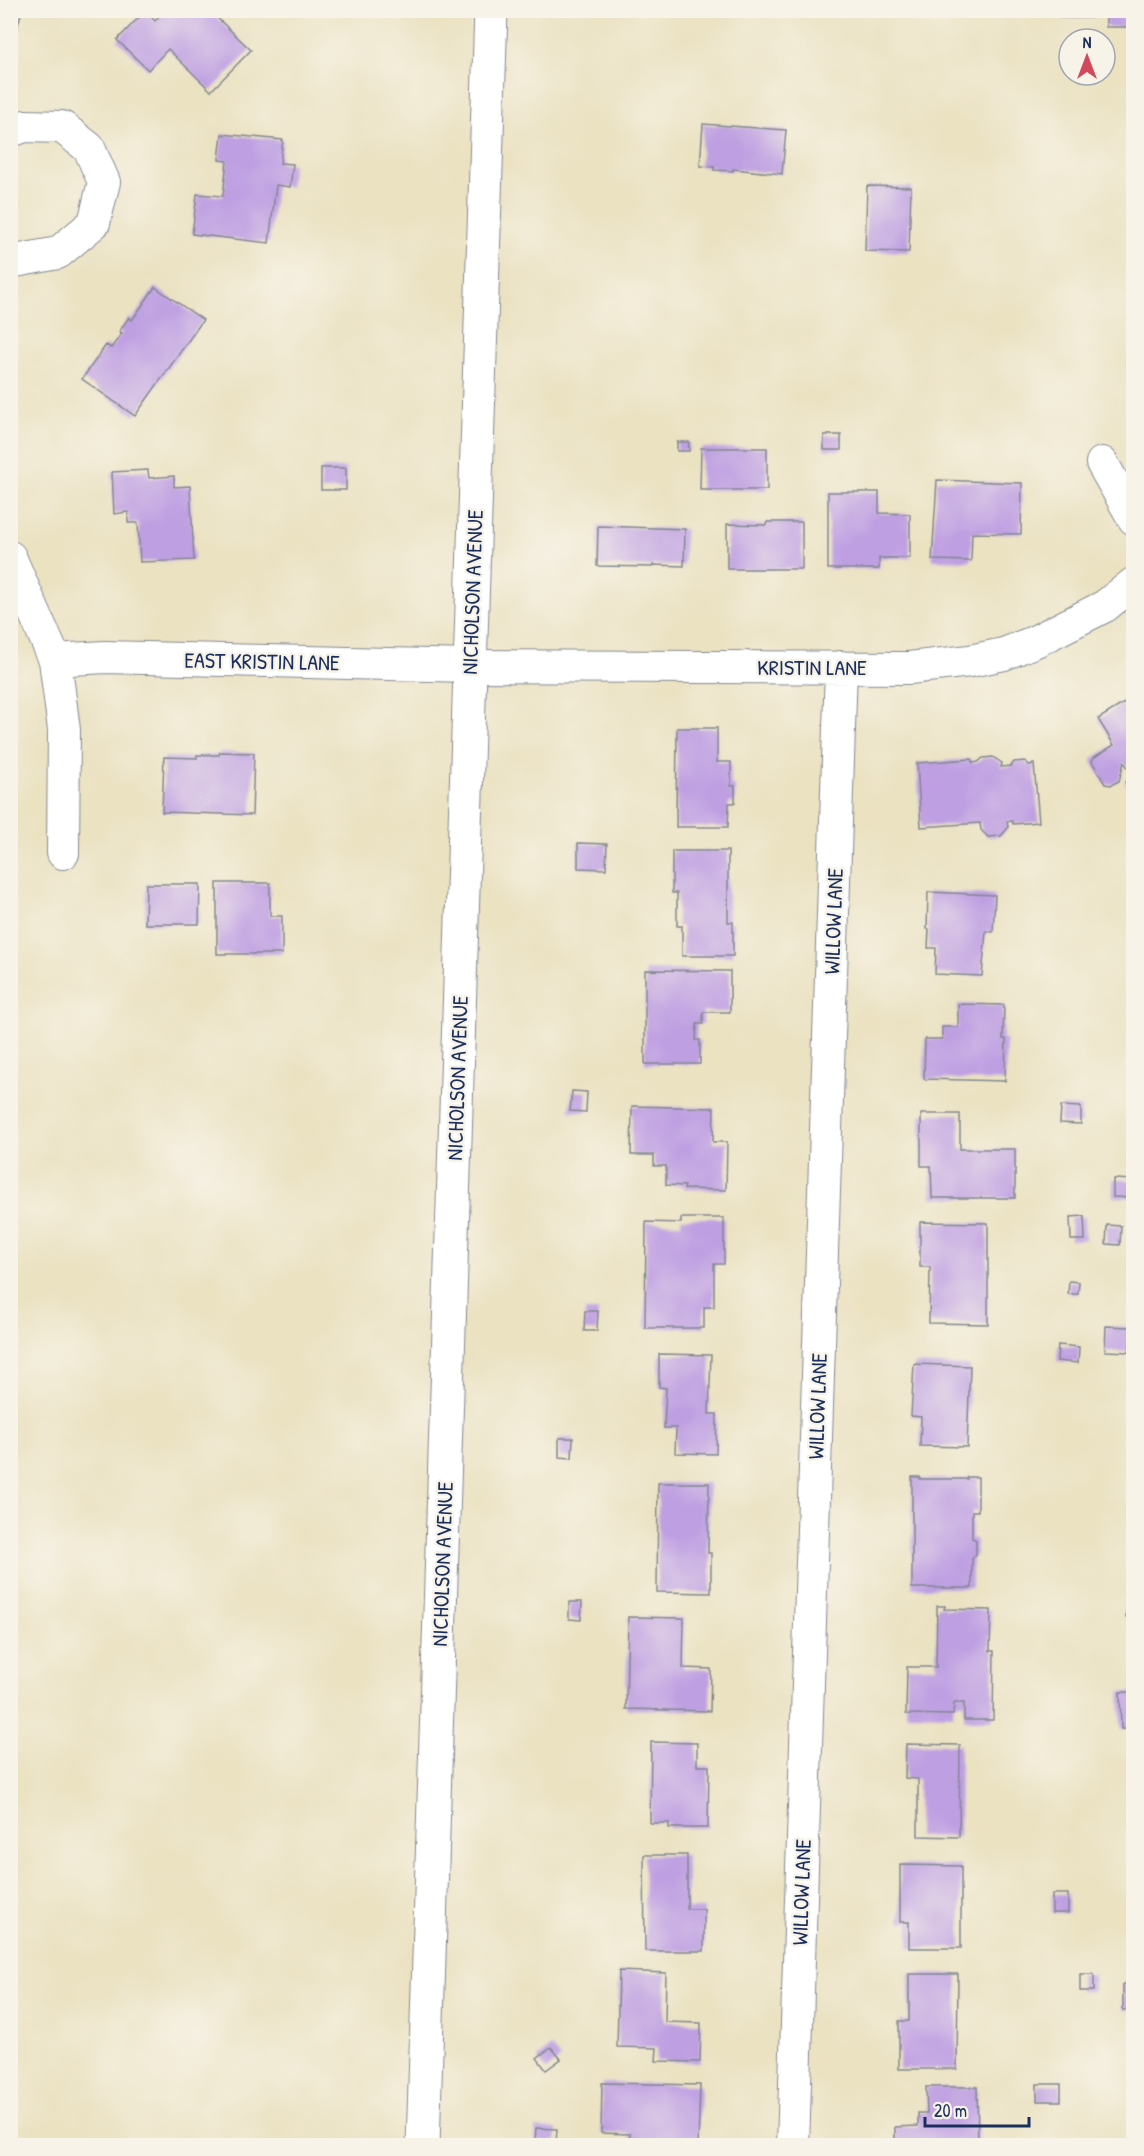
<svg xmlns="http://www.w3.org/2000/svg" width="1144" height="2156" font-family="'Patrick Hand',sans-serif">
<rect width="100%" height="100%" fill="#f7f3e8"/>
<filter id="ink" filterUnits="userSpaceOnUse"><feTurbulence type="fractalNoise" baseFrequency=".0167" numOctaves="2"/><feDisplacementMap in="SourceGraphic" scale="12" xChannelSelector="R" yChannelSelector="G"/><feConvolveMatrix kernelMatrix="1 2 1 2 8 2 1 2 1" color-interpolation-filters="sRGB"/></filter>
<filter id="wash" filterUnits="userSpaceOnUse"><feTurbulence type="fractalNoise" baseFrequency=".008" numOctaves="4" result="noise"/><feDisplacementMap in="SourceGraphic" scale="24" xChannelSelector="R" yChannelSelector="G"/><feGaussianBlur stdDeviation="1.35" result="paint"/><feColorMatrix in="noise" values="0 0 0 0 0 0 0 0 0 0 0 0 0 0 0 0 0 1.4 0 .05"/><feComposite in="paint" operator="in"/></filter>
<g filter="url(#wash)">
<rect width="100%" height="100%" fill="#ebe2c2"/>
<g id="blocks">
<path fill="#be9fe2" d="M10 10H22L17 29 10 27Z
M164 10H209L251 50 211 91 168 49 148 70 117 40 145 11 155 21Z
M1060 10H1092V18H1060Z
M1106 10H1134V27H1106Z
M703 124 786 130 782 174 733 169V171L714 170V167L700 166Z
M222 134 283 140 280 163 293 164 290 187 276 185 269 243 192 234 197 194 223 196 227 161 219 160Z
M867 186 911 187 909 252 865 251Z
M155 287 203 320 135 416 82 379 106 345 111 348 122 333 119 332 129 317 132 320Z
M824 435H841V450H824Z
M677 442H689V451H677Z
M701 448H767V490H700Z
M321 468H346V490H321Z
M148 470 149 478 174 476V487L190 486 194 560 140 562 138 523H128V512L114 514 112 472Z
M937 480 1022 483 1021 534 972 533 971 561 932 560Z
M828 492H879V513L910 514V558H879V569H828Z
M767 522H802V569H727V524L766 525Z
M598 526 685 529 684 566 653 565V567L597 566Z
M1134 697V777L1124 762 1119 781 1111 785 1105 784 1092 762 1093 758 1114 745 1098 719Z
M677 728H717V762H731V786H735V803H729L728 827H676Z
M220 752 254 753 252 815 162 812 164 757 197 758V755H219Z
M993 757 1002 763 1001 767 1011 766 1014 762 1025 761 1029 765 1034 764 1039 822 1013 824 1012 821H1007L1008 828 1001 836 988 837 981 830 980 823 921 827 917 763 971 759 973 763 978 762 983 758Z
M1134 777V796L1125 782Z
M578 843 607 844 606 869 578 868Z
M672 851H728V922H733V956H682V926H677V893H672Z
M217 883H270V916H282V954H217Z
M146 884H200L199 924H145Z
M928 892 995 895 993 932 986 931 982 976 935 974 936 948H928L929 929H927Z
M645 970 730 971V1012H703V1024H697L696 1040H700V1064H645Z
M958 1004 1004 1005 1003 1039H1006L1005 1081 924 1079 925 1039H942V1027H958Z
M572 1091 587 1092 586 1112 570 1111Z
M632 1106 714 1108 713 1142H727L726 1190 684 1189 685 1186 666 1185V1166H654V1155H631Z
M1061 1106 1081 1107V1124L1060 1123Z
M921 1114H960V1149H1015V1198H932L931 1166H921Z
M1113 1179 1134 1180V1198L1113 1197Z
M1084 1216 1085 1240H1071L1070 1217Z
M681 1218H724V1264H714V1307H704V1328H645L646 1222 681 1223Z
M920 1222 988 1223V1324L929 1323 930 1267H920Z
M1107 1225 1121 1226 1120 1245 1106 1244Z
M1069 1281 1079 1282 1078 1294H1068Z
M585 1311H598L597 1331H584Z
M1106 1326 1131 1327 1130 1352 1105 1351Z
M1058 1345 1079 1347 1078 1363 1057 1361Z
M659 1354 711 1355 709 1414H717L716 1454 675 1453 676 1428H664L666 1388 659 1387Z
M914 1364 970 1366 967 1447 920 1446 921 1417 911 1416Z
M559 1438H573L572 1458 559 1457Z
M912 1477H920V1479H967V1477H978V1511H972V1538L976 1540V1554L972 1559V1588H912Z
M658 1483H709L708 1553H711V1593L657 1592Z
M1127 1597 1134 1598V1617H1126Z
M569 1602H582L581 1620 569 1619Z
M937 1606H945L944 1609 991 1610 990 1651H994L993 1720H964V1703H954L953 1715 906 1714 907 1667H936Z
M628 1617 684 1618 683 1668 711 1669 710 1711 626 1709Z
M1120 1692H1134V1729H1121Z
M651 1742 697 1743V1766H709L708 1828H669V1823H650Z
M906 1744 960 1745 959 1837 918 1836V1779L905 1778Z
M644 1855H687V1909H704V1951H645Z
M900 1865 961 1866V1948H909V1922H900Z
M1052 1894H1068V1913H1052Z
M619 1971 666 1973 665 2022 701 2023 700 2062 656 2061 657 2048 617 2047Z
M909 1974H958L957 2069H899V2021H909Z
M1080 1974H1094V1991H1080Z
M1123 1984H1134V2010H1123Z
M551 2047 561 2059 546 2070 537 2058Z
M602 2083 700 2085 698 2146H642L629 2143 630 2134 601 2133Z
M1037 2084H1061V2101H1037Z
M926 2087H977L978 2146H895V2127L918 2126V2113H927Z
M536 2128 557 2129 556 2142 535 2141Z"/>
</g>
</g>
<g filter="url(#ink)">
<use href="#blocks" fill-opacity="0" stroke="#838890" stroke-width="1.5"/>
<g fill="none" stroke-linecap="round" stroke-linejoin="round">
<g stroke="#838890" stroke-width="34">
<path id="minor" d="M10 131 25 126 62 127 89 148 104 182 94 223 58 253 10 262
M1102 463 1134 519
M10 557 55 660 64 730 63 853
M55 660 105 657 470 666 909 668 970 661 1004 654 1036 641 1105 606 1134 583
M793 2146 841 667"/>
</g>
<g stroke="#838890" stroke-width="35">
<path id="tertiary" d="M423 2146 491 10"/>
</g>
<use href="#minor" stroke="#fff" stroke-width="32"/>
<use href="#tertiary" stroke="#fff" stroke-width="33"/>
</g>
</g>
<g text-anchor="middle" dominant-baseline="central" stroke-width="5" stroke-linejoin="round" paint-order="stroke">
<g font-size="22" fill="#1b2f5e" stroke="#f7f3e8">
<text transform="translate(472 592) rotate(-88)">NICHOLSON AVENUE</text>
<text transform="translate(262 661) rotate(1)">EAST KRISTIN LANE</text>
<text x="812" y="667">KRISTIN LANE</text>
<text transform="translate(833 921) rotate(-88)">WILLOW LANE</text>
<text transform="translate(457 1078) rotate(-88)">NICHOLSON AVENUE</text>
<text transform="translate(817 1406) rotate(-88)">WILLOW LANE</text>
<text transform="translate(442 1564) rotate(-88)">NICHOLSON AVENUE</text>
<text transform="translate(801 1892) rotate(-88)">WILLOW LANE</text>
</g>
</g>
<rect width="1144" height="2156" fill="none" stroke="#f7f3e8" stroke-width="36"/>
<g transform="translate(1087 57)"><circle r="28" fill="#f7f3e8" stroke="#9fa5b1" stroke-width="1.5"/>
<path d="M0-4.5L10 22L0 15L-10 22Z" fill="#d1495b"/>
<text y="-9" font-size="16" font-weight="bold" text-anchor="middle" fill="#1b2f5e">N</text>
</g>
<path d="M925 2117v9h104v-9" fill="none" stroke="#1b2f5e" stroke-width="3"/>
<text x="934" y="2117" font-size="18" fill="#1b2f5e" stroke="#f7f3e8" stroke-width="4.5" paint-order="stroke">20 m</text>
</svg>
